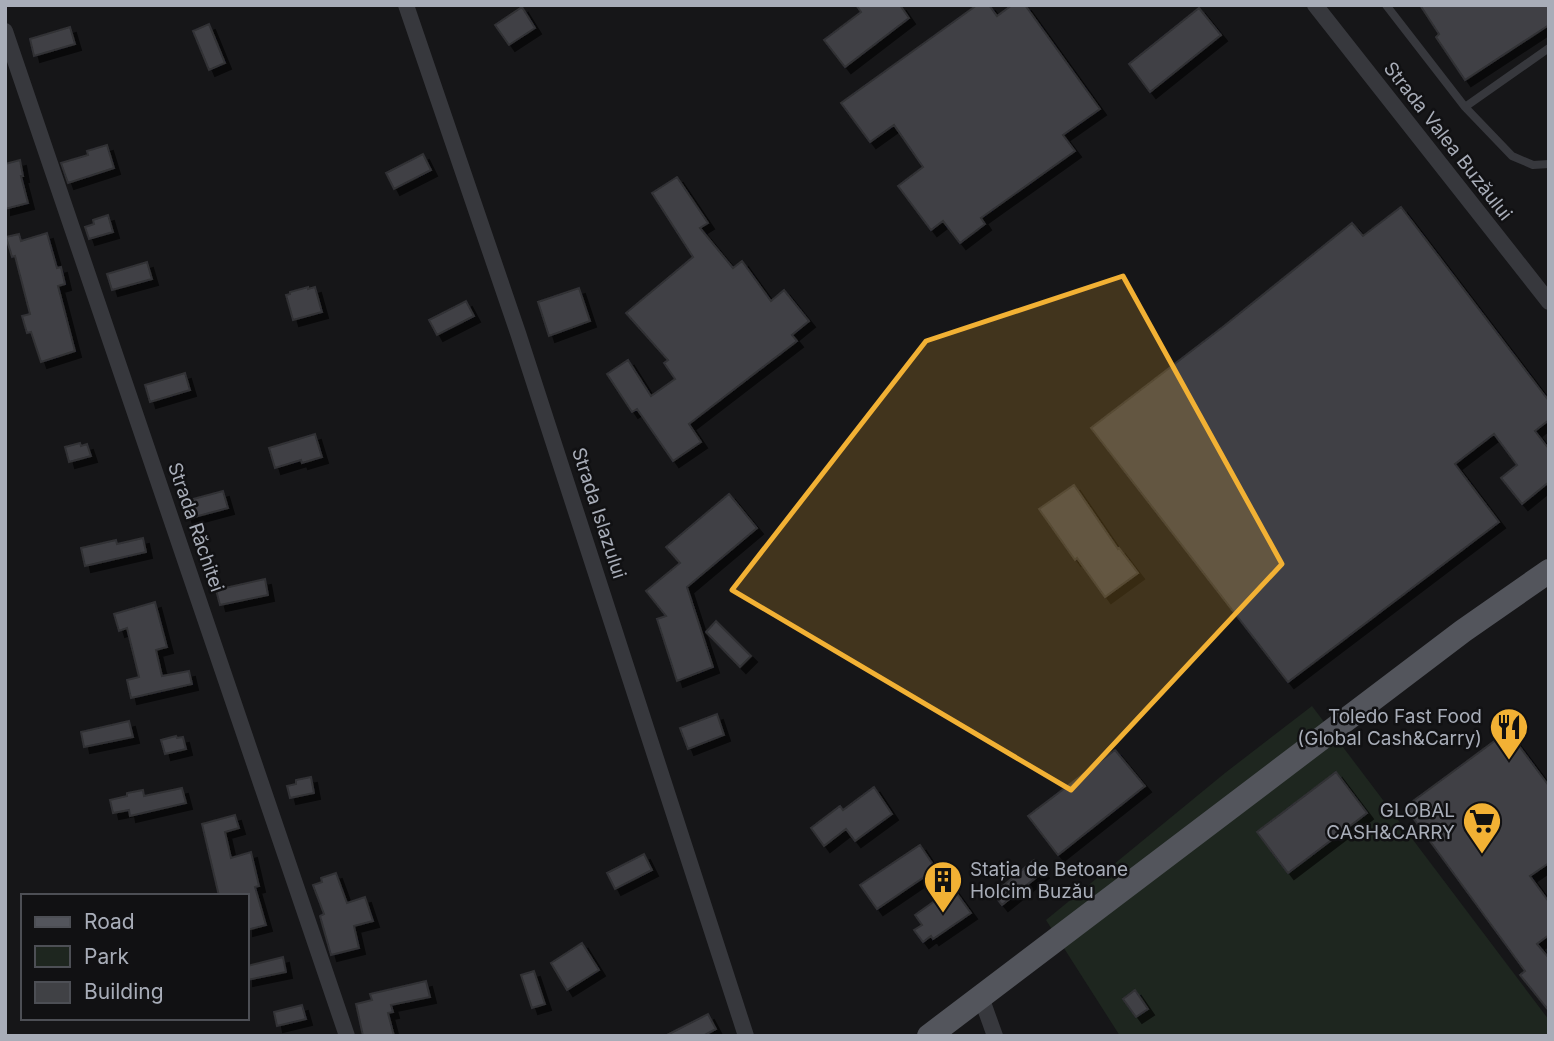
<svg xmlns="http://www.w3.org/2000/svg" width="1554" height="1041" font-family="Inter,sans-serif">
<defs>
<filter id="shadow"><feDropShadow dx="6" dy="6" stdDeviation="0" flood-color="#0009"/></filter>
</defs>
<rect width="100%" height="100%" fill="#161618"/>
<path fill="#1e261f" d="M1312 706 1549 1020V1036H1120L1046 920 1225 773Z"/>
<path fill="#404145" stroke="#303034" stroke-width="2" filter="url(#shadow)" d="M856 5H900L909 18 845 67 824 40 861 12Z
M977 5H989L997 16 1012 5H1025L1100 109 1063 135 1075 151 981 218 985 224 960 243 943 221 931 230 898 186 923 167 894 125 870 142 841 103Z
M1420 5H1549V25L1465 80 1436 37 1439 34Z
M522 7 535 28 509 45 495 25Z
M1199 8 1221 35 1150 92 1129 64Z
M209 24 225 63 209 70 193 31Z
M70 27 75 44 34 56 30 39Z
M107 145 114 168 68 183 61 163 88 155 87 151Z
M423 154 431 170 394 189 386 173Z
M20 160 23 176H21L28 203 5 209V164Z
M677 177 708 223 700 228 733 268 742 261 771 301 784 290 809 321 792 335 797 341 689 424 701 442 673 461 637 409 632 412 607 374 628 360 651 396 675 379 664 363 668 360 626 313 693 257 652 193Z
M1401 207 1549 401V420L1535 431 1549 449V482L1522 504 1501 478 1517 465 1494 434 1455 464 1499 522 1288 682 1091 428 1224 326 1352 223 1363 236Z
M108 215 113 232 89 239 85 227 94 224 93 220Z
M47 233 57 268 61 267 65 284 58 286 75 351 41 362 31 332 27 333 22 316 30 314 15 256 12 257 6 237 19 234 21 241Z
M147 262 152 279 112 290 107 274Z
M308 287V289L315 287 322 312 293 320 286 295 290 294V292Z
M579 288 590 321 549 336 538 302Z
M466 301 474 316 437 335 429 320Z
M185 373 190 390 150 402 145 385Z
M315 434 322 457 302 463 301 460 275 468 269 448Z
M80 443 81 446 87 444 91 456 69 462 65 447Z
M1074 485 1118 549 1119 548 1138 573 1105 597 1077 558 1075 560 1039 509Z
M223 491 228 508 187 519 182 502Z
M729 494 757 528 687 587 713 667 677 681 657 619 666 616 646 591 680 563 666 547Z
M143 538 146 552 85 566 81 548 116 540 117 544Z
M265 579 268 595 220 605 216 590Z
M155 602 167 647 156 650 162 676 189 671 192 684 131 698 127 680 139 677 127 628 119 631 114 614Z
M716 621 751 656 740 667 706 632Z
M717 714 724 735 688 749 680 728Z
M129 721 133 737 84 747 81 732Z
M1508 731 1549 786V863L1530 876 1549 902V935L1537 944 1549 958V1011L1520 975 1525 971 1405 807Z
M176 736 177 738 183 737 186 749 165 754 161 740Z
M1115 750 1145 786 1058 855 1028 816Z
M1336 772 1367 813 1288 873 1257 832Z
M311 777 314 793 290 798 287 786 296 784V780Z
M874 787 892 814 855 841 846 829 824 846 811 828 840 806 843 810Z
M182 788 186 803 130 816 129 810 113 813 110 800 127 796V793L143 790 144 796Z
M235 815 239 828 225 832 231 858 251 852 259 886 255 887 266 925 247 930V896H219L202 824Z
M920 845 936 869 877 909 860 885Z
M644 854 652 870 615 889 607 873Z
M1034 860 1043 872 1002 905 993 894Z
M336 873 347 903 365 897 373 921 354 926 359 948 331 955 320 916 324 914 313 885 322 882 321 878Z
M953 888 971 913 933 939 931 936 923 942 914 930 922 925 915 915Z
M582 943 599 970 567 990 551 963Z
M283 957 286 972 247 980V966Z
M534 971 545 1004 532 1008 521 975Z
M426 981 430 997 391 1005 393 1012 388 1013 394 1036H363L356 1004 372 1000 370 994Z
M1135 990 1148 1009 1136 1017 1123 999Z
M302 1005 306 1019 277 1026 274 1012Z
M708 1014 716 1029 703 1036H665Z"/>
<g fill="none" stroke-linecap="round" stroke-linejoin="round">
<path stroke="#37383d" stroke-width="8" d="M1386 5 1465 107 1512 156 1533 165 1549 164
M1465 107 1549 48"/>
<path stroke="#37383d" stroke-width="16" d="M406 5 518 333 746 1036
M1315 5 1549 302
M5 31 347 1036
M981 997 995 1036"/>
<path stroke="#53555c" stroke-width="24" d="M929 1036 1463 631 1549 571"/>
</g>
<path fill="#f2b134" fill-opacity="0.2" stroke="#f2b134" stroke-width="5" stroke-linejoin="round" d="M1123 276 1282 564 1071 790 732 590 926 341Z"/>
<defs>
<g id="restaurant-pin" transform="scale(2.0125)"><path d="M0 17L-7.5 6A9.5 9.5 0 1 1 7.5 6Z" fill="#f2b134" stroke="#111113"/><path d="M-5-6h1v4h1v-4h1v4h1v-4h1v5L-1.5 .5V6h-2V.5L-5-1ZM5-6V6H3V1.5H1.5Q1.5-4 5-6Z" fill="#111"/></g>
<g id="supermarket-pin" transform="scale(2.0125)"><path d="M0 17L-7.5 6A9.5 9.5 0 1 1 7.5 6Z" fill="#f2b134" stroke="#111113"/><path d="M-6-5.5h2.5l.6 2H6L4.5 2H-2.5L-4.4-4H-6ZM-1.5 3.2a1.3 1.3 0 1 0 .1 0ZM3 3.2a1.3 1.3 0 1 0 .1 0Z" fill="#111"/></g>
<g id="building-pin" transform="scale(2.0125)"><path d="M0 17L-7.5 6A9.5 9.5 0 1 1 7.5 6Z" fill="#f2b134" stroke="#111113"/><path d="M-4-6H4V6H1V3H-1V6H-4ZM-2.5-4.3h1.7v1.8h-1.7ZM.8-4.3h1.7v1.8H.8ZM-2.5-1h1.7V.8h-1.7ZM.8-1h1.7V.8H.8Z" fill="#111"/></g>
</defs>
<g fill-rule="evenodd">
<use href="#restaurant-pin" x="1509" y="727"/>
<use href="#supermarket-pin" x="1482" y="821"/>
<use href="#building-pin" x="943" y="880"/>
</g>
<g text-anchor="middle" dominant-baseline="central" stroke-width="5" stroke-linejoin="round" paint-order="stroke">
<g font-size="19" fill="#a8adb8" stroke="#111113">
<text transform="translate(1448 141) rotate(52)">Strada Valea Buzăului</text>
<text transform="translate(599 513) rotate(72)">Strada Islazului</text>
<text transform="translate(196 527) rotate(71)">Strada Răchitei</text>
</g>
<g font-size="19" fill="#a8adb8" stroke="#111113" text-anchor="end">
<text x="1482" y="716">Toledo Fast Food<tspan x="1482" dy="22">(Global Cash&amp;Carry)</tspan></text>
<text x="1455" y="810">GLOBAL<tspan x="1455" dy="22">CASH&amp;CARRY</tspan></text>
<text x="970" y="869" text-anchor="start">Stația de Betoane<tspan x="970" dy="22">Holcim Buzău</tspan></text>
</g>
</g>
<rect width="1554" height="1041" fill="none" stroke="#a8adb8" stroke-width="14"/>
<rect x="21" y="894" width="228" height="126" fill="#111113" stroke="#4d4f55" stroke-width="2"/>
<rect x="35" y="917" width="35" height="10" fill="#53555c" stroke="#4d4f55" stroke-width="2"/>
<text x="84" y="929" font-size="21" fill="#a8adb8">Road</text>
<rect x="35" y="946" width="35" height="21" fill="#1e261f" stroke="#4d4f55" stroke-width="2"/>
<text x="84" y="964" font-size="21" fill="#a8adb8">Park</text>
<rect x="35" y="982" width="35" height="21" fill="#404145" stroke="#4d4f55" stroke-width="2"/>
<text x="84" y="999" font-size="21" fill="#a8adb8">Building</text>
</svg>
